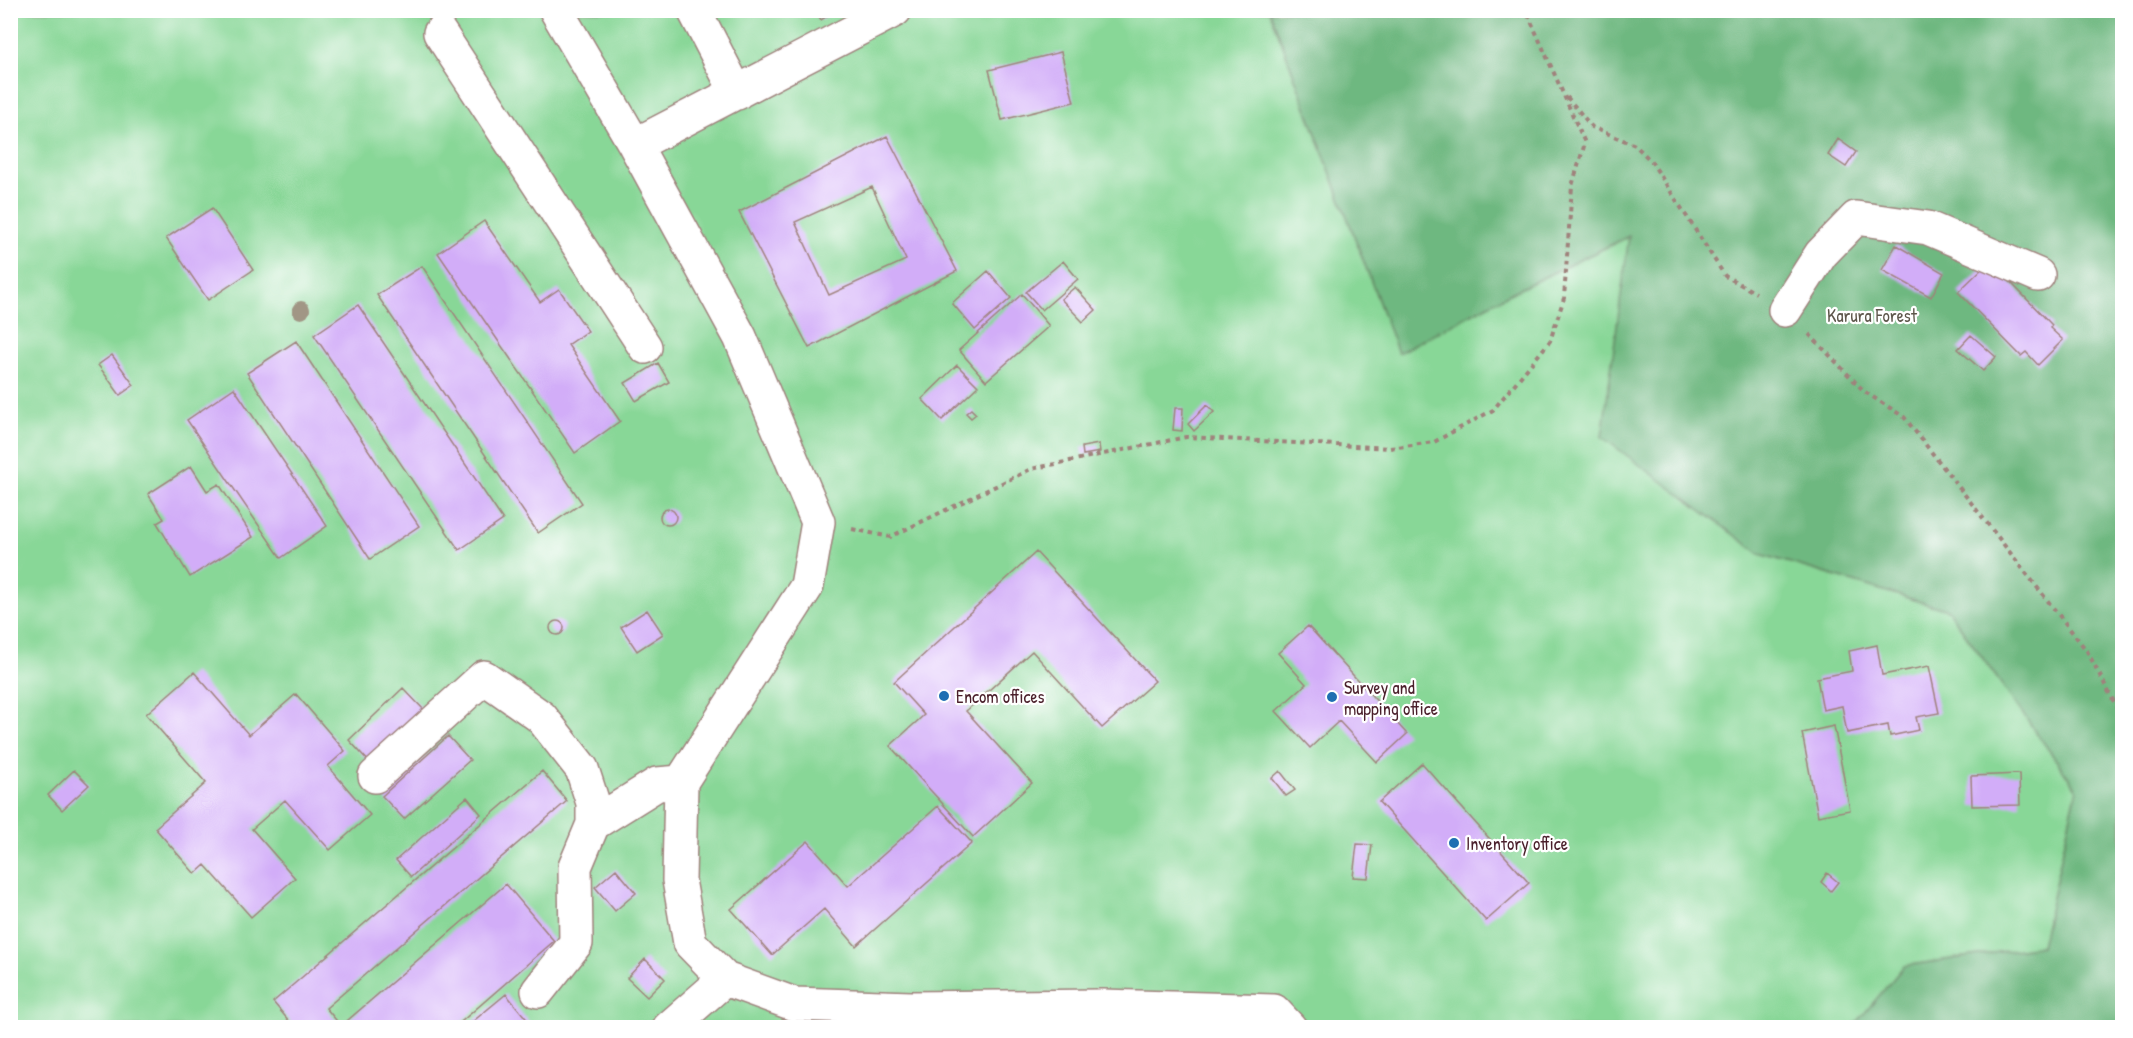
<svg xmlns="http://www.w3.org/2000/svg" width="2133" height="1038" font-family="'Patrick Hand',sans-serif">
<rect width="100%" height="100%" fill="#fff"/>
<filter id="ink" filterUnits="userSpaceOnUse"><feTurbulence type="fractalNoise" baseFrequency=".0167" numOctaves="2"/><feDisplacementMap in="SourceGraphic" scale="12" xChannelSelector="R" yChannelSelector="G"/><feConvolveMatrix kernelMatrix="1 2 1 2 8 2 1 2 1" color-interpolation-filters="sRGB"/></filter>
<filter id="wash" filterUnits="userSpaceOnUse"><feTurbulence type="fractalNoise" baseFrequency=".008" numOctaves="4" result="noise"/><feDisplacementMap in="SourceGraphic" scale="24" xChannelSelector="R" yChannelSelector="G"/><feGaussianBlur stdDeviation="1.35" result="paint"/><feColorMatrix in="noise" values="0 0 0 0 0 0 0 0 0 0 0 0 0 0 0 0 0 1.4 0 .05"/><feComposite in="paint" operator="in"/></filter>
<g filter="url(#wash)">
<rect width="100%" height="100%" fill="#f4e5cc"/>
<path fill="#88d797" stroke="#697b61" stroke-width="1.5" d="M10 11H1270L1398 353 1511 293 1630 236 1760 554 1948 610 2077 789 2041 946 1904 966 1853 1028 11 1027Z"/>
<path fill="#6eb880" stroke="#5c6c56" stroke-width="1.5" d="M1270 11H2122V1027H1853L1904 966 2041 946 2077 789 1948 610 1760 554 1602 437 1629 236 1511 293 1398 353Z"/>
<g id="blocks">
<path fill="#d2adf8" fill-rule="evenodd" d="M815 10H837L821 20Z
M1061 52 1074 102 1002 120 989 70Z
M887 136 957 271 809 348 739 212ZM872 187 906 260 829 295 795 222Z
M1838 139 1856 152 1846 167 1828 155Z
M212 208 253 270 208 300 166 238Z
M484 221 540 302 559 289 588 331 568 345 620 421 575 453 438 253Z
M1896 245 1944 273 1931 297 1882 270Z
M1063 261 1078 279 1042 310 1026 292Z
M1990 261 2052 325 2050 328 2063 340 2038 365 2026 352 2021 356 1958 292Z
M422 266 582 503 538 533 377 295Z
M988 271 1011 298 975 330 952 303Z
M1075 287 1096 310 1083 322 1061 299Z
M1022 294 1049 326 986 381 959 350Z
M358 305 503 520 459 550 314 335Z
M1971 335 1996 357 1983 371 1958 349Z
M296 341 419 526 370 559 247 373Z
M112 355 134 385 120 395 98 365Z
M658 363 669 382 636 401 625 383Z
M957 365 978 386 942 420 922 399Z
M234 388 327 526 281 558 187 420Z
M1207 405 1214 412 1194 431 1188 424Z
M1175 408H1183L1182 431 1173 430Z
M971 409 976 414 971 418 966 413Z
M1099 444 1100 452 1083 455 1082 447Z
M191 466 207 491 219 484 253 537 190 577 157 523 164 519 148 494Z
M660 517a8 8 0 1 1 16 0a8 8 0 1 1-16 0Z
M1036 552 1155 681 1102 728 1032 651 966 711 1032 783 973 837 890 746 924 715 894 682Z
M647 610 663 634 637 651 621 627Z
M550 628a7 7 0 1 1 14 0a7 7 0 1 1-14 0Z
M1308 626 1407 734 1377 762 1339 721 1310 748 1276 711 1306 684 1278 653Z
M1877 645 1882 675 1929 666 1939 713 1916 717 1919 730 1890 736 1888 725 1847 733 1842 706 1823 710 1817 678 1852 671 1849 651Z
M194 672 249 735 296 694 345 751 328 766 370 815 330 850 285 800 252 829 295 878 251 917 205 865 195 874 155 828 206 783 146 714Z
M403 688 426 712 371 764 349 740Z
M1834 726 1850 810 1818 816 1802 733Z
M448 736 470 760 404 819 382 796Z
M1422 763 1529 883 1486 921 1379 802Z
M74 770 89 785 62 810 48 795Z
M542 771 567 801 326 1008 341 1026 506 884 554 941 454 1028H295L273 1002Z
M1280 771 1295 790 1286 796 1272 778Z
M2019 774 2020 805 1972 806 1971 776Z
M467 797 481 814 411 877 396 860Z
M938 806 972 843 856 946 824 909 772 955 731 909 808 841 848 886Z
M1357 844 1372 845 1368 878 1353 877Z
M616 869 636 893 615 911 595 887Z
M1827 873 1838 882 1831 891 1821 882Z
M645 959 665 979 647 997 627 978Z
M506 994 534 1028H465Z"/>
</g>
</g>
<g filter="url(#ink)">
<use href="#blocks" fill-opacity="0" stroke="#9f827c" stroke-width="1.5"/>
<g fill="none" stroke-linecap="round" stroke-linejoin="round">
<g stroke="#9f827c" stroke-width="36">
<path id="minor" d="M556 10 635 145 740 337 818 522 807 586 681 782 679 880 690 943 725 979 794 1004 911 1008 1102 1006 1274 1011 1290 1028
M694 10 737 93
M440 33 645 347
M635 145 895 10
M1785 310 1821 254 1856 218 1928 228 2038 275
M375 776 484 677 541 717 582 769 593 803V824L657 784 681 782
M538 991 576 943 575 867 593 824
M669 1028 725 979"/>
</g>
<path stroke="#9f827c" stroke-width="4" stroke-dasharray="4.5 4.5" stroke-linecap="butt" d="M1567 97 1592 127 1635 145 1651 161 1725 276 1756 293
M1809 334 1865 392 1904 417 2087 651 2122 717
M852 529 890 537 1031 469 1186 437 1390 448 1434 442 1493 410 1550 341 1564 298 1572 186 1585 143 1526 10"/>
<use href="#minor" stroke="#fff" stroke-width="33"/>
</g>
<circle fill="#a19685" cx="301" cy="310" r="9"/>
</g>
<g fill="#1f6fb2" stroke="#fff" stroke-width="2">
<circle cx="944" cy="696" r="6"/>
<circle cx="1332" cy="697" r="6"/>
<circle cx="1454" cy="843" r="6"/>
</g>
<g text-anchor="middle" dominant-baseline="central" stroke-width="4.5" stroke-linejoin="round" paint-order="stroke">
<g font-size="18" fill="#5d564b" stroke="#fff">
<text x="1872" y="315">Karura Forest</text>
</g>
<g font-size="18" fill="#4a1f2b" stroke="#fff" text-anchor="start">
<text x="1344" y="687">Survey and<tspan x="1344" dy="21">mapping office</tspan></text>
<text x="956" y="696">Encom offices</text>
<text x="1466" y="843">Inventory office</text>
</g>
</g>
<rect width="2133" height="1038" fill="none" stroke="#fff" stroke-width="36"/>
</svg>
